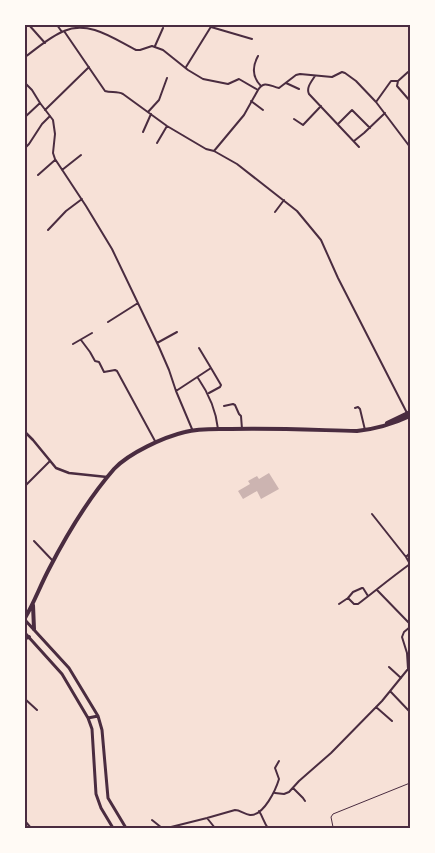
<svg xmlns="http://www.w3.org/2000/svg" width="435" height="853" font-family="'Crimson Pro',serif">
<rect width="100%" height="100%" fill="#f7e1d7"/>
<path fill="#ccb4b1" d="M269 473 279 489 261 499 257 491 243 499 238 491 250 484 248 481 257 476 259 479Z"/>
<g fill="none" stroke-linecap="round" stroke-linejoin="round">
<path stroke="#4a2c40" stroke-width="1" d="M333 827 331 817 333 814 410 783"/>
<path stroke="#4a2c40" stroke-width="2" d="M29 25 45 43
M57 25 62 32
M211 27 252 39
M64 31 105 91C111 93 117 91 123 94L167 126 189 139 206 149 214 151 237 164 297 211 321 240 338 278 407 413
M155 46 163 28
M258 56C252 67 252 77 261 86
M25 57C36 49 51 36 64 31 89 20 114 39 136 50H140L152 46 163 50 188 70 203 79 228 84 239 79 258 90 244 115 214 151
M186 67 212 25
M315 76C311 82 306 88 309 94L359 147
M398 81 397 86 410 101
M25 83 32 90 40 103 53 120 55 134 53 153 55 159 86 206 112 249 159 347 169 370 176 391 192 429
M286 83 299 89
M258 90C264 80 270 86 279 88L296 75 300 74 332 77 342 72 345 73 356 81 376 102 410 147
M251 101 263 110
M376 102 391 81H398L408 72H410
M45 110 89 67
M148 112 159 100 167 78
M25 117 40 103
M294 119 303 125 321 106
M338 124 352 110 370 128
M143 132 151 114
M354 141 364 133 385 113
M157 143 167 126
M25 148 29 144 42 124 50 116
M62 170 81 155
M38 175 55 160
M275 212 284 200
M48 230 66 211 82 199
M108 322 138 303
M81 340 90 352 95 361 99 362 104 372 115 370 117 371 155 441
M157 343 177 332
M73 344 92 333
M198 378C209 394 216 410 218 429
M176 391 211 368 199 348
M209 393 220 387 221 385 211 368
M224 406 233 404 235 405 239 414 241 416 242 429
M355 408 358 407 360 409 365 430
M25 486 50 461
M372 514 406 557 410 564
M34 541 53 561
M406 557 410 553
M377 590 410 624
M368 596 363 588H362L353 592 348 598 354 604H358C375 591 392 577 410 564
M339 604 348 598
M389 667 401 678
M390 691 410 712
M25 699 37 710
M376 707 392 721
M293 788 303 798 305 801
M275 793 284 794 289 792 299 781 331 753 382 701 408 669 407 653 402 637 404 632 410 627
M259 811C263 817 264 823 268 828
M207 818 215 828
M152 820 162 828
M25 821 31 828
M167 828 207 818 235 810C240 810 244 814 250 815 264 816 276 789 279 779L275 768 279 761"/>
<path stroke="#4a2c40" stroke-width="2.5" d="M25 432 33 440 56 468 69 473 107 477"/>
<path stroke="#4a2c40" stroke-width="3" d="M25 620 69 668 98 716 102 730 108 798 126 828
M25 633 62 674 88 718 92 729 96 794 101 808 113 828
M88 718 98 716"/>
<path stroke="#4a2c40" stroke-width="4" d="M387 423 410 412
M33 605 34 629
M25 618C34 603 40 586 49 569 67 534 88 499 114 469 129 453 164 437 185 432 199 428 216 429 231 429 273 428 315 430 357 431 376 429 393 424 410 416
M25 638 29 637"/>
</g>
<rect width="435" height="853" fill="none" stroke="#fffaf5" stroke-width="52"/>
<rect x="26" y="26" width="383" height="801" fill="none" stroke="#4a2c40" stroke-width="2"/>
</svg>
